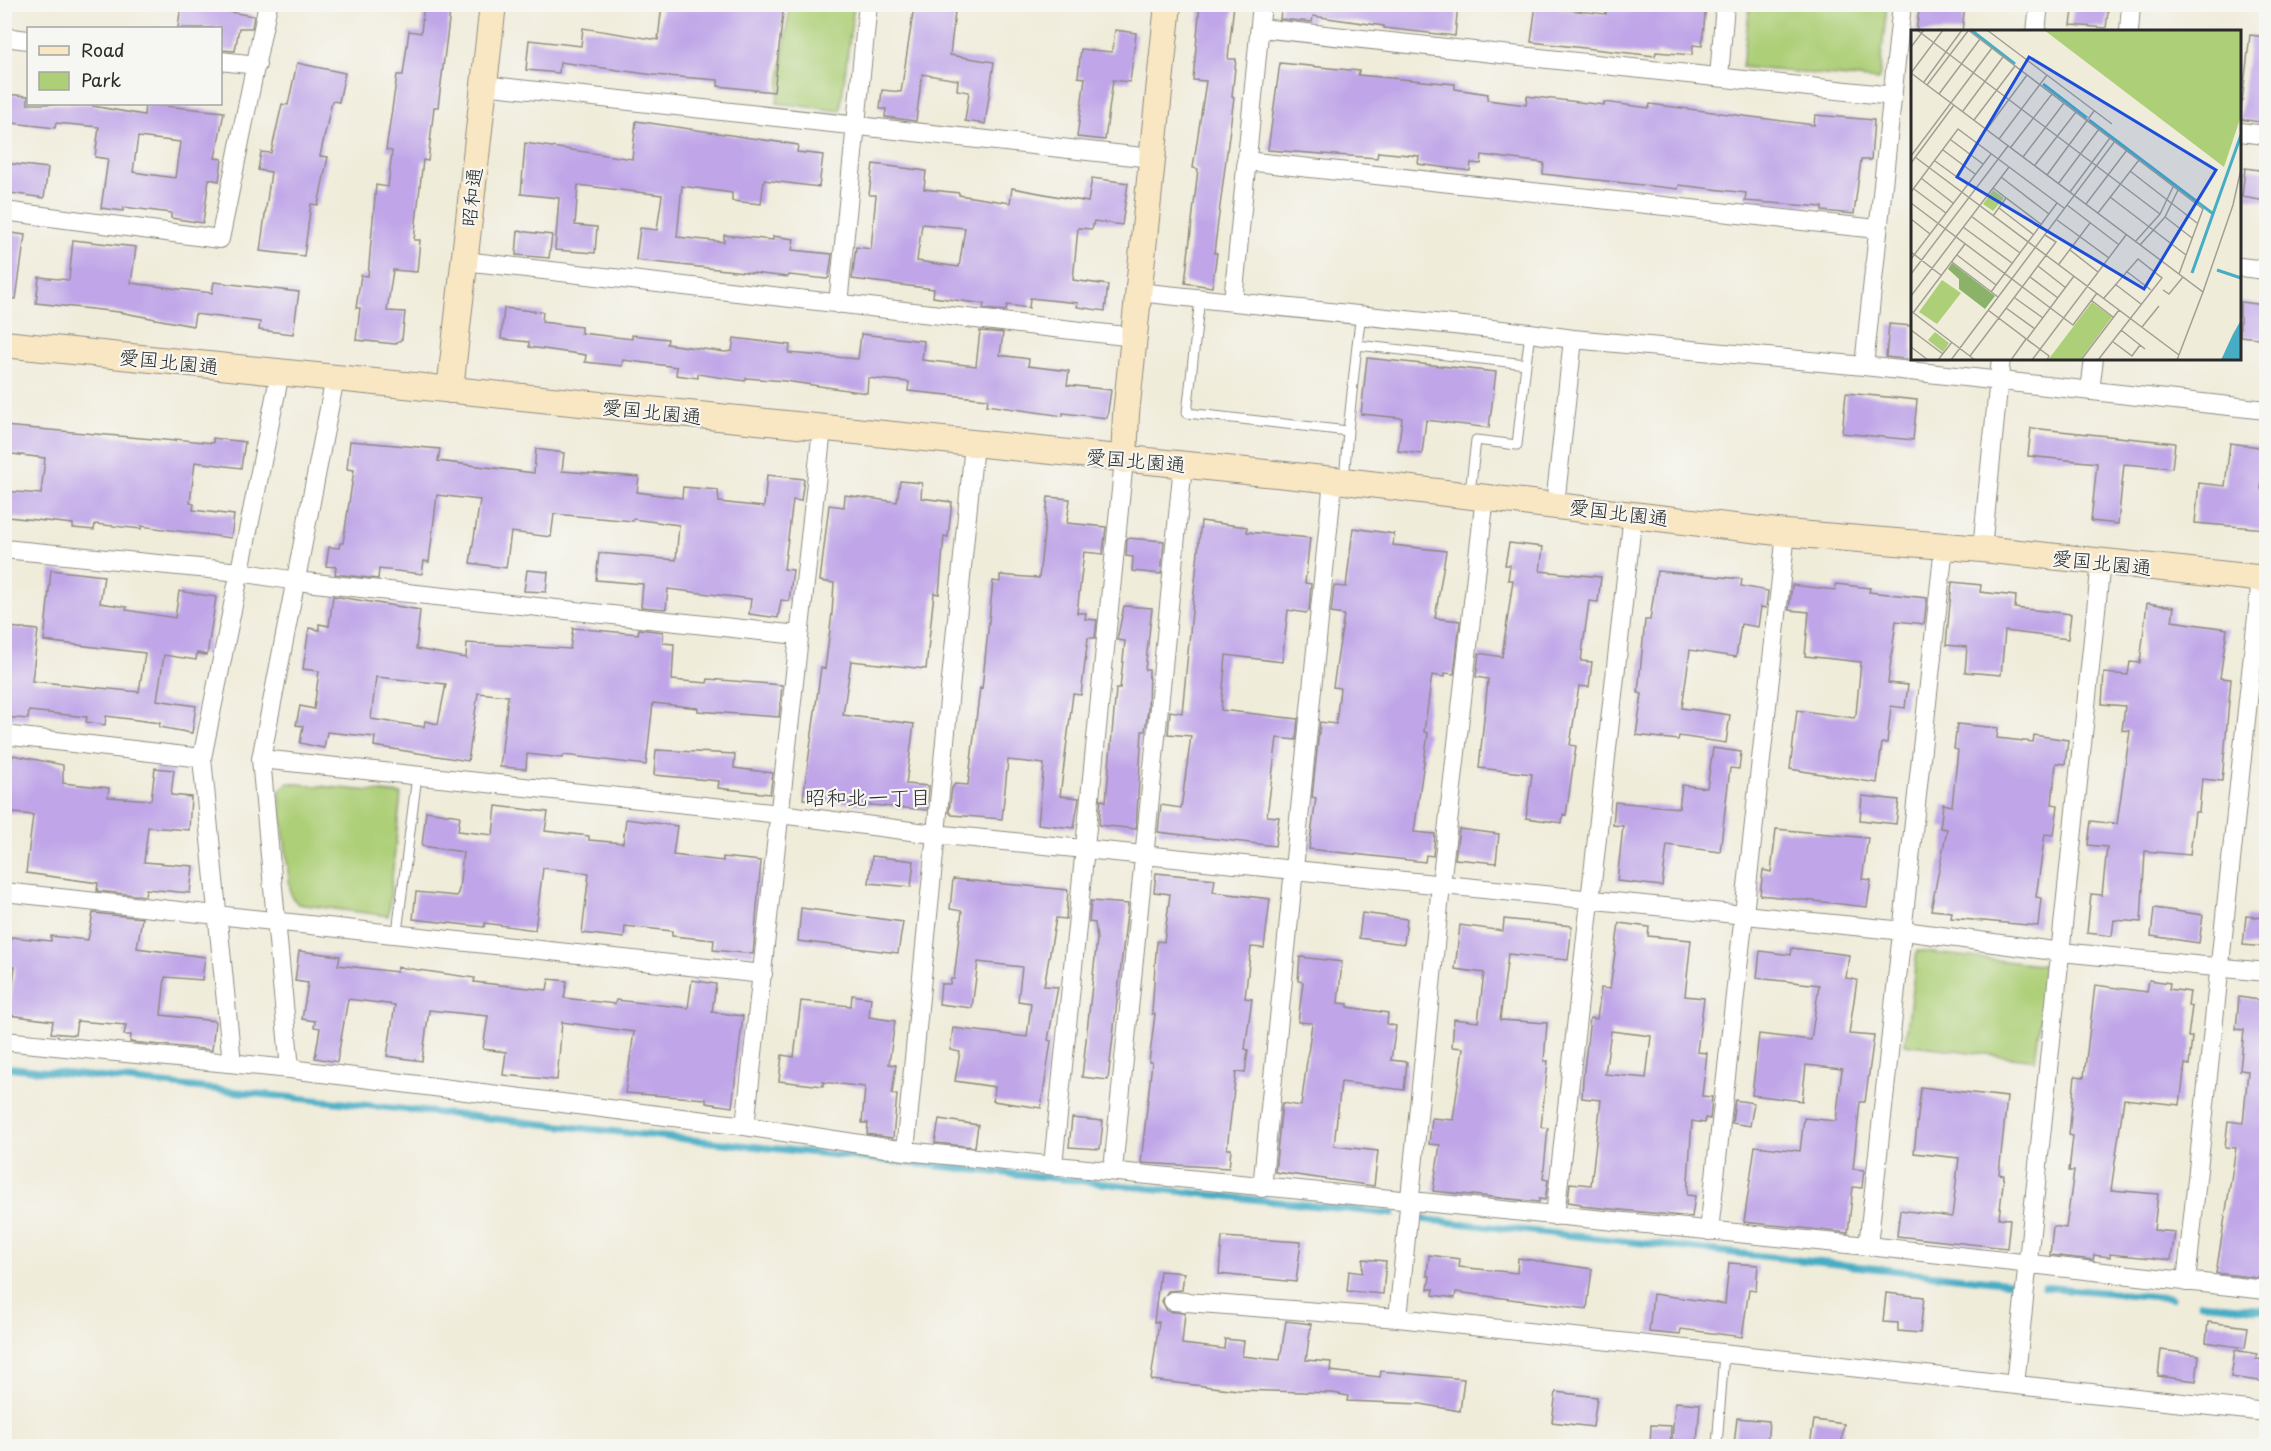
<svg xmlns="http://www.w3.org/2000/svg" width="2271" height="1451" font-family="'Playpen Sans','Klee One',sans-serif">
<rect width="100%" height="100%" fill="#f6f6f2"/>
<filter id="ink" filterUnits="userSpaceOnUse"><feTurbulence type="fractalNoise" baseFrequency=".0167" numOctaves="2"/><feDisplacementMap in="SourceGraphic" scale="12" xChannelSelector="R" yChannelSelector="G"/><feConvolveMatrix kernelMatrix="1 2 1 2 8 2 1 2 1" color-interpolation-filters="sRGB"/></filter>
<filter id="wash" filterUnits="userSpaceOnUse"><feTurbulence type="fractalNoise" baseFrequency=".008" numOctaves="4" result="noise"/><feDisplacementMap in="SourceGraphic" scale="24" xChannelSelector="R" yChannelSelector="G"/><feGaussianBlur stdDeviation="1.35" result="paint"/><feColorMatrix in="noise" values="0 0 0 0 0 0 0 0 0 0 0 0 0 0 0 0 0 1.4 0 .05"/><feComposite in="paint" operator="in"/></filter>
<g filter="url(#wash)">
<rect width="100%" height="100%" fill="#f0ecda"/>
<path fill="#adcf77" stroke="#6c7d51" stroke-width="1.5" d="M790 5H854L840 111 777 103Z
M1750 5H1887L1879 80 1742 67Z
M288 783 401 794 388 916 298 904 291 896 279 790Z
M1917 951 2047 966 2035 1060 1905 1044Z"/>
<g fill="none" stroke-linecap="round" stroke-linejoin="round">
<path stroke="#46adc5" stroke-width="7" d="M4 1067 1393 1214
M1419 1219 2011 1283
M2044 1287 2171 1298
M2201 1303 2266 1310"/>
</g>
<g id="blocks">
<path fill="#c0a6e8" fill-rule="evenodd" d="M181 4 254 16 252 28H239L235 51 220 50V28H178Z
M424 4H451L438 107H434L428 161 423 160 414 240H420L417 272 393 270 387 311 405 312 402 339 395 344 356 340 360 308H356L361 275 368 276 376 185 388 187 392 151 386 150 397 75H403L409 31 421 33Z
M662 4H784L774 92 718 86V80L654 75 560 62 559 73 526 70 529 40 581 46 583 28 658 40Z
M1200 4H1234L1228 59H1236L1232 96 1234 97 1214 253H1217L1212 287 1185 283 1198 169 1193 168 1206 81 1193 80Z
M1282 4H1458L1455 36 1384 28V26L1313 16 1312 22 1280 19Z
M1536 4H1560L1559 9 1606 14 1607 4H1706L1702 46 1693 45 1692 55 1656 52 1655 56 1531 42Z
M1920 4H1965L1962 32H1916Z
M2074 4H2109L2106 28 2071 25Z
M914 7 955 12 950 55 994 62 985 124 965 121 969 92 957 90 958 80 922 74 916 121 885 117 886 109H880L882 90 901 92Z
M1115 30 1136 33 1130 82 1113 80 1105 140 1077 137 1085 78 1078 77 1081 49 1112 52Z
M2250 35 2266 37V123L2240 119Z
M297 63 345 73 339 102 332 101 320 156 328 157 318 205 311 204 304 256 260 251 271 172 258 170 261 152 271 153 282 104 288 105Z
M1280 63 1359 71 1358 75 1455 84V89L1488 94 1487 100 1526 105 1527 96 1604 105V102L1649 108 1650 104 1814 125 1815 115 1874 120 1871 160H1861L1854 214 1822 211V207L1745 201 1746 193 1679 185 1678 189 1543 174 1544 163 1482 155 1481 164 1471 163 1470 171 1418 164 1419 156 1378 152 1377 158 1268 150Z
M4 94 28 96V104H93V106L144 115 145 104 224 112 215 158 222 159 219 181 209 179 203 223 171 218V213L124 207 123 211 101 208 108 159 95 157 99 127 56 123 55 128 4 122ZM138 137 180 142 175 178 133 172Z
M636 121 798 145 797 152 823 155 819 187 764 180 761 204 732 201V193L682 186 677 237 724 242V235L773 240V236L794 239 792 250 832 254 829 277 827 279 789 275 788 277 636 260 640 228 657 230 662 195 578 185 575 225 597 227 595 253 555 250 559 198 521 194 525 143 632 159Z
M4 163 48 168 44 198 4 192Z
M873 164 926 171 924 189 959 193V195L1010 203 1012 188 1088 202 1092 178 1128 183 1122 225 1094 221 1092 229 1078 228 1073 280 1108 285 1105 311 1077 307 1078 303 1030 298 1029 308 1007 305 1006 311 983 309 984 304 933 297 934 289 852 279 856 247 871 249 876 195H869ZM922 224 965 228 959 267 917 261Z
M2245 168 2266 171V201L2242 197Z
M518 231 552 235 549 258 516 255Z
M4 232 25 235 16 299 4 298Z
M73 240 136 247 131 283 212 293 214 282 299 292 293 334 259 330 260 322 195 314 193 326 119 312 36 303 39 277 69 280Z
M2240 302 2266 305V339L2240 336Z
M504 308 543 312 542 322 581 327V333L632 339V335L668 339 667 344 725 352 732 351 734 338 790 345 789 353 858 359 861 334 924 341 922 360 976 366 980 331 1003 333 1000 355 1029 359 1028 366 1069 371 1067 385 1111 390 1107 418 1063 413V416L987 405 988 399 908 391 909 382 868 378 867 393 785 381 746 378 745 381 698 374V378L676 375 677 367 623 360 622 366 585 362 586 355 529 347V342L501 339Z
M1889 324 1912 326V360L1886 357Z
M1367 358 1496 372 1489 428 1426 420 1422 454 1398 451 1402 418 1361 414Z
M1846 393 1917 400 1913 440 1842 433Z
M4 426 175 441V439L213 443V438L245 442 241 468 195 462 190 503 194 504 193 510 234 515 231 538 141 526V529L95 524 94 530 73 528V524L8 517V513H4V491L41 494 45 458 4 453Z
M2031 428 2175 443 2172 468 2124 464 2118 524 2091 521 2097 463 2028 456Z
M350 441 440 449 438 461 534 473 536 449 564 453 562 471 639 477 637 492 682 498 683 487 718 490 719 502 764 507 767 475 804 479 801 501 793 500 784 569 793 570 789 601 781 600 778 618 749 614 751 599 668 589 666 609 641 607 643 584 596 580 599 553 676 560 679 525 633 519V521L554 514 551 537 511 532 506 568 470 563 480 500 437 495 429 562 424 561 422 574 379 569 378 579 335 574 336 567 326 566 329 547 339 548 340 543H343L354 470 347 469Z
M2230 443 2266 448 2261 489 2266 490V529L2195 523 2199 483 2225 486Z
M900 481 922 483 921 498 952 502 948 537 944 536 939 594 934 593 926 669 851 661 843 715 914 724 906 784 929 786 927 810 803 799 821 668 825 669 832 613 834 583 820 581 829 505 844 507 845 495 897 502Z
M1048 497 1070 499 1067 523 1106 527 1103 554 1084 552 1077 613H1086L1085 619 1097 620 1095 638H1088L1081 695 1073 694 1060 796 1079 798 1074 828 1038 824 1044 764 1008 760 1002 819 952 815 949 812 952 788 955 784 968 785 980 688 982 689 993 581 1000 582V575L1039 578Z
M1201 521 1247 527V532L1310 538 1305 583 1311 584 1309 611 1306 613 1288 610 1282 662 1226 655 1221 710 1298 719 1296 740 1277 738 1267 816 1279 817 1275 846 1158 832 1161 805 1181 808 1191 736 1168 734 1170 711 1182 713Z
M1353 528 1394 534 1393 545 1446 551 1435 618 1460 621 1454 674 1445 673V677L1432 675 1424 732 1428 733 1414 832 1435 834 1433 856 1426 855 1425 862 1309 849 1316 798 1312 797 1320 722 1336 724 1340 688 1333 687 1344 615 1331 613 1334 586 1346 587Z
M1127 538 1164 541 1161 574 1132 571 1133 557 1126 556Z
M1509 543 1543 547 1540 571 1601 577 1598 602 1589 601 1581 661 1592 662 1589 687 1579 686 1570 745 1576 746 1566 815 1563 814 1562 823 1526 818 1532 774 1479 768 1488 679 1476 677 1479 653 1502 657 1513 580H1508L1510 565H1505Z
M51 570 104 576 100 603 127 607 126 610 175 618 179 591 216 597 207 655 197 653 196 660 164 655 157 700 196 706 192 733 159 727 160 723 106 716 105 725 86 722 87 717 29 711 28 719 4 717V669L9 627 38 630 32 681 139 692 145 653 44 641Z
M527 570 548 572 546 592 524 591Z
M1657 571 1742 579 1741 586 1768 591 1766 608 1761 607 1758 627 1741 624 1736 657 1690 650 1682 708 1730 715 1726 743 1679 736 1678 740 1636 735 1642 694 1638 693 1645 620H1650Z
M1952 582 1981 585 1980 592 2016 596 2015 608 2071 614 2068 639 2005 631 2001 675 1965 672 1967 647 1946 645Z
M1836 584 1870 588 1869 592 1927 598 1924 624 1896 621 1888 683 1908 685 1905 708 1891 706 1887 743H1882L1877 783 1790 769 1797 710 1854 718 1856 714 1861 662 1805 656 1809 612 1789 610 1792 585 1835 590Z
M333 596 420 610 416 649 466 658 467 643 570 649 573 628 638 634 639 629 663 632V643L674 644 672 680 707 683 708 679 782 685 779 717 698 711V708L653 703 646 765 564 755 563 758 527 754 526 769 500 767 508 696 478 693 468 761 374 746 375 737 327 732 324 748 300 743 303 726 296 725 300 706 314 709 319 671 303 669 309 628 319 630V624L329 626ZM376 677 446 684 438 724 425 721 424 727 371 719Z
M2147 603 2174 607 2172 621 2227 629 2220 678 2231 679 2222 781 2202 779 2199 812H2195L2190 855 2145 851 2141 922 2114 920 2112 936 2087 933 2091 894 2102 895 2107 847 2088 845 2091 821 2117 824 2130 731 2122 730 2125 706 2102 704 2104 673 2128 675 2130 662 2140 663Z
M1124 606 1152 608 1145 670H1149L1148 709 1145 731H1142L1136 829 1099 825 1101 800 1106 801 1116 689H1120L1125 641 1117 640Z
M1957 724 1998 728 1997 738 2033 742 2034 735 2068 740 2065 764 2056 763 2052 804 2058 805 2054 835 2045 834 2036 897 2041 898 2038 926 1951 918 1952 912 1931 910 1947 829 1940 828 1943 804 1952 806 1958 750 1954 749Z
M1713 748 1741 752 1739 769 1730 768 1720 852 1667 845 1662 886 1617 881 1623 826 1613 825 1615 802 1679 808 1682 785 1707 788Z
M656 750 735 754 734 768 773 773 770 794 718 788 719 781 654 775Z
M13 755 63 765V783L109 788 108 797 151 800 155 768 174 770 171 795 191 797 189 830 148 827 144 862 193 866 190 893 146 889 145 896 97 891 98 883 26 873 33 815 4 812V781H8Z
M1862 796 1899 800 1896 824 1860 820Z
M496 806 548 812 545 831 589 836V840L623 843 626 819 677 826 673 855 723 861V857L761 861 753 954 713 950 714 940 672 936V931L625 926 624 938 582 933 589 873 543 868 535 930 485 923 484 927 413 919 416 892 457 896 459 889 463 852 422 846 426 811 460 816 458 831 493 835Z
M1459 829 1499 834 1496 863 1455 859Z
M1776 829 1868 838 1862 879 1871 880 1867 907 1760 895 1763 870 1771 872Z
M872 856 914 861 911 887 869 883Z
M1156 873 1215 879 1213 892 1270 899 1264 948 1251 947 1245 998 1252 999 1245 1049 1248 1050 1245 1073 1236 1072 1227 1149H1231L1229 1168 1141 1163 1152 1062H1149L1155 1014H1152L1155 965 1157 941 1164 942 1170 894 1154 892Z
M953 879 1068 890 1066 919 1056 918 1044 986 1058 987 1048 1040 1051 1041 1041 1108 993 1101 995 1087 955 1081 960 1052 950 1050 953 1028 1027 1037 1031 1003 1018 1001 1022 967 978 962 972 1008 939 1004 941 984H950L951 979H954L962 911 950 909Z
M1091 901 1128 904 1108 1080 1082 1077 1097 939 1095 923 1089 922Z
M801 908 903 922 898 953 798 941Z
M2154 908 2203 915 2199 943 2151 936Z
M93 913 142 918 137 948 205 957 202 980 165 977 161 1015 215 1021 212 1050 130 1042 131 1035H124L126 1025 77 1021 75 1035 51 1033 53 1021 9 1015 15 967 8 966 11 937 51 941V936L88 940Z
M1362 913 1407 919 1404 944 1359 938Z
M2246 916 2266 918V947L2243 945Z
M1504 919 1572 926 1568 960 1508 954 1500 1020 1547 1023 1544 1061H1548L1541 1127 1548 1128 1543 1179 1548 1180 1545 1200 1539 1199V1202L1433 1191 1440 1145 1429 1144 1432 1118 1453 1120 1463 1048 1452 1047 1454 1019 1478 1022 1484 973 1455 969 1460 925 1503 931Z
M1619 923 1649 927 1648 936 1691 940 1685 996 1704 998 1697 1052 1707 1053 1702 1096 1712 1097 1710 1119 1705 1118V1123L1692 1121 1687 1195 1695 1196 1692 1217 1581 1206V1204L1568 1202 1570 1183 1591 1185 1601 1100 1582 1098 1583 1078 1590 1018 1597 1019 1601 988 1610 989ZM1611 1031 1651 1036 1646 1078 1605 1074Z
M1792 948 1849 955 1846 978 1857 980 1849 1034 1874 1036 1865 1102H1860L1853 1169 1864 1170 1862 1188 1853 1187 1848 1233 1744 1222 1755 1146 1800 1151 1804 1118 1836 1121 1842 1069 1806 1065 1802 1101 1752 1095 1759 1034 1811 1040 1819 985 1757 978 1760 951 1791 955Z
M299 951 340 956 338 965 397 972 398 967 475 978 474 982 547 990 549 979 567 981 564 998 615 1004 616 1000 688 1008 692 980 716 984 712 1012 743 1016 732 1107 706 1103V1099L625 1093 634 1032 562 1022 557 1080 503 1075 506 1052 483 1049 488 1016 429 1010 422 1061 387 1056 395 1005 348 999 337 1062 315 1058 320 1028 314 1027 315 1021 302 1019 308 983 295 981Z
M1300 957 1342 962 1338 1003 1348 1004V1007L1388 1013 1387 1024 1396 1026 1391 1060 1407 1062 1404 1090 1341 1082 1334 1146 1378 1151 1374 1186 1275 1172 1282 1103 1301 1106 1312 1023 1298 1022 1303 982 1298 981Z
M2149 980 2170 983 2169 989 2190 992 2188 1005 2192 1006 2188 1037H2192L2189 1065 2185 1064 2180 1105 2124 1099 2111 1190 2158 1194 2154 1230 2175 1232 2171 1260 2110 1254V1257L2094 1255 2093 1260 2050 1255 2053 1226 2066 1228 2074 1171H2069L2073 1136 2069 1135 2075 1076 2084 1077 2095 985 2147 992Z
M852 995 871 998 869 1017 895 1021 889 1064 896 1065 892 1094 897 1095 893 1138 867 1134 868 1123H862L865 1087 823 1082V1086L779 1081 782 1055 794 1057 801 1001 851 1006Z
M2239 997 2266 1001V1279L2216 1273 2236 1148 2225 1147 2228 1121 2243 1123 2248 1071 2240 1070 2244 1030 2236 1029Z
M1921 1087 2007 1097 1999 1174 2004 1175 1999 1218 2010 1219 2007 1248 1897 1236 1900 1210 1952 1217 1959 1158 1914 1153Z
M1735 1100 1754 1103 1750 1126 1732 1123Z
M1072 1118 1103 1121 1100 1149 1069 1147Z
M939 1119 978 1125 975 1147 935 1143Z
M1222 1237 1301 1242 1296 1282 1219 1274Z
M1429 1255 1460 1259 1459 1267 1517 1273 1518 1258 1592 1269 1587 1309 1456 1292 1455 1298 1433 1295 1434 1289H1428L1430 1276H1427Z
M1363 1259 1386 1261 1383 1294 1347 1291 1349 1271 1362 1273Z
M1729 1263 1758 1265 1756 1290 1749 1289 1742 1337 1681 1329 1680 1335 1649 1332 1653 1294 1725 1304Z
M1160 1271 1184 1273 1182 1290 1168 1291 1162 1301 1167 1311 1185 1313 1182 1344 1224 1349 1225 1339 1244 1341 1242 1356 1280 1360 1286 1321 1311 1324 1306 1360 1331 1362 1330 1371 1380 1377 1381 1371 1464 1379 1460 1411 1421 1404 1347 1401 1348 1396 1333 1393 1238 1390 1151 1380 1159 1322H1154Z
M1886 1293 1924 1297 1920 1333 1898 1331V1323L1883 1322Z
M2208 1322 2248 1327 2245 1348 2206 1342Z
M2161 1350 2199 1355 2196 1381 2158 1376Z
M2235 1350 2257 1354 2256 1359 2266 1360V1382L2231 1377Z
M1556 1392 1597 1397 1593 1427 1552 1422Z
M1675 1402 1700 1404 1697 1442 1672 1440Z
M1737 1418 1769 1421 1767 1446 1734 1445Z
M1814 1420 1844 1424 1841 1446 1810 1445Z
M1651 1425 1671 1426 1670 1446H1650Z"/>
</g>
</g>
<g filter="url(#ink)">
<use href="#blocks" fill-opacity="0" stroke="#8e8c82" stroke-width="1.5"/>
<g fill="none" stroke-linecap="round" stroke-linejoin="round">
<g stroke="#8e8c82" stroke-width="11">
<path id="lane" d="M1200 298 1187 413 1348 431 1357 345 1526 364 1517 445 1476 440 1470 493
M1357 345 1361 314
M1526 364 1530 333
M1344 480 1348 431
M397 932 417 776
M1717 1446 1724 1353"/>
</g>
<g stroke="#8e8c82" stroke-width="20">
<path id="street" d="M1260 28 1893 96
M2036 32 2039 4
M2129 32 2131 4
M4 37 28 40
M220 61 257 65
M1719 77 1725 4
M483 85 1152 158
M2240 132 2266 135
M1246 161 1877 229
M4 211 220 239 268 4
M464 261 1134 337
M2240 267 2266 270
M1138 292 1530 333 1573 339 1864 366 2266 410
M1233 301 1262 4
M838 304 868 4
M1864 366 1902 4
M2090 391 2094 358
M1555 505 1573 339
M4 549 240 572 296 581 798 635
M1982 549 2001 358
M4 735 202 758
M261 759 780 814 934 834 1904 931 2061 952 2266 972
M4 892 763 974
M4 1041 290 1069 745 1126 905 1151 1868 1246 2266 1290
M232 1063 202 758 280 373
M290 1069 261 759 335 378
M745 1126 822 429
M905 1151 974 444
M1053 1165 1124 460
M1113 1170 1183 465
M1262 1188 1333 480
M1555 1216 1633 514
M1709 1231 1786 533
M1868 1246 1944 546
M2186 1282 2261 579
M1173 1301 1398 1318 2266 1412
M1398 1318 1441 885 1485 496
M2015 1385 2101 562"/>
</g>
<g stroke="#8e8c82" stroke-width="28">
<path id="secondary" d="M4 344 1344 481 1786 533 1982 549 2266 579
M450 390 493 4
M1124 460 1126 414 1168 4"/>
</g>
<use href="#lane" stroke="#fff" stroke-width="9"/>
<use href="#street" stroke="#fff" stroke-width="18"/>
<use href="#secondary" stroke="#f9e7c3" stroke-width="26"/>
</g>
</g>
<g text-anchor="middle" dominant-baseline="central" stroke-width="4.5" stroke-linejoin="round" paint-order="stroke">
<g font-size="20" fill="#2b2b2b" stroke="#f6f6f2">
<text transform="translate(471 197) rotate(-84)">昭和通</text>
<text transform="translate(169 361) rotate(6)">愛国北園通</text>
<text transform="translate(652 411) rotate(6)">愛国北園通</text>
<text transform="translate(1136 460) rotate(5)">愛国北園通</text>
<text transform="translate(1619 512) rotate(7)">愛国北園通</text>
<text transform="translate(2102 562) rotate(6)">愛国北園通</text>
</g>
<g font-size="21" fill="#2b2b2b" stroke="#f6f6f2">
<text x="868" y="796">昭和北一丁目</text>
</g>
</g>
<g transform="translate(1911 30)">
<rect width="330" height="330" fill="#f0ecda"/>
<path d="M133 0H330V86L313 137ZM82 160 93 168 82 181 72 174ZM31 250 50 263 26 294 8 282ZM181 272 201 287 169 330H137ZM24 302 38 313 32 322 17 310Z" fill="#adcf77"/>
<path d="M41 233 84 266 74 279 48 259V249L37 239Z" fill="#8ab268"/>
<path d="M330 290V330H310L322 304Z" fill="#46adc5"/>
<path fill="none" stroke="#46adc5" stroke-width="3" d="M60 0 104 34M132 54 176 88M178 90 301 183M306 240 330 248M281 243 330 105"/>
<path fill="none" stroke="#a19f94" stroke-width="1.5" d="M6 0 249 184M57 0 292 179 268 244M76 0 201 94M0 17 13 0M0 43 292 262 322 175 330 139M0 43 32 0M13 52 51 0M16 55 57 1M28 64 69 9M52 81 92 27M63 90 104 36M76 99 116 45M88 109 136 45M40 110 72 134M100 117 141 64M32 120 64 144M0 126 81 18M4 127 268 325M112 127 153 73M24 131 57 155M0 133 43 75M124 135 165 82M219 141 286 193M136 145 183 81M90 147 138 184M10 148 42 173M147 154 188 99M82 158 131 195M3 159 35 183M0 162 47 99 153 178M159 162 199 108M199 167 275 225M0 173 162 295 186 263M175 174 216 120M156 175 207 214M88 178 123 205M187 183 228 130M60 186 109 223M82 186 95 168M254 187 281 208M0 189 19 204M146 190 198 228M52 197 101 233M224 212 249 184 262 157M229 215 254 187 267 160M159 220 187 242M0 222 31 246M46 225 85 255M0 229 80 124M41 232 87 267M148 234 179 193M127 236 155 258M215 241 240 260M0 244 97 116M119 247 147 268M204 254 230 274M252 260 258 264 272 247M80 262 146 173M0 266 98 137M104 268 132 288M180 270 202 287M95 278 124 299M77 280 138 326 136 330M0 281 64 330M2 283 54 214M231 297 248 276M0 300 32 324M210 300 234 319M116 309 163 246M201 311 221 326 229 315M0 317 17 330M59 326 145 212 134 205M27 330 41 312M40 330 204 111M100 330 115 309M121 330 215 205M170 330 208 280M187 330 251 248 227 229 193 268M266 330 292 262"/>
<path fill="#1d4ed8" fill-opacity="0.15" stroke="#1d4ed8" stroke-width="3" d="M118 27 305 140 233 259 46 147Z"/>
<rect width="330" height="330" fill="none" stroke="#2b2b2b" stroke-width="3"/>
</g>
<rect width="2271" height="1451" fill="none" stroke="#f6f6f2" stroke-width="24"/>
<rect x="27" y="27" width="195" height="78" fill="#f6f6f2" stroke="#a5a5a2" stroke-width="1.5"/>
<rect x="39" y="46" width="30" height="9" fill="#f9e7c3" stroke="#a5a5a2" stroke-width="1.5"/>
<text x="81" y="57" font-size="18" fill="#2b2b2b">Road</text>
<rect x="39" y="72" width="30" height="18" fill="#adcf77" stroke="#a5a5a2" stroke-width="1.5"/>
<text x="81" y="87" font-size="18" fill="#2b2b2b">Park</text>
</svg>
